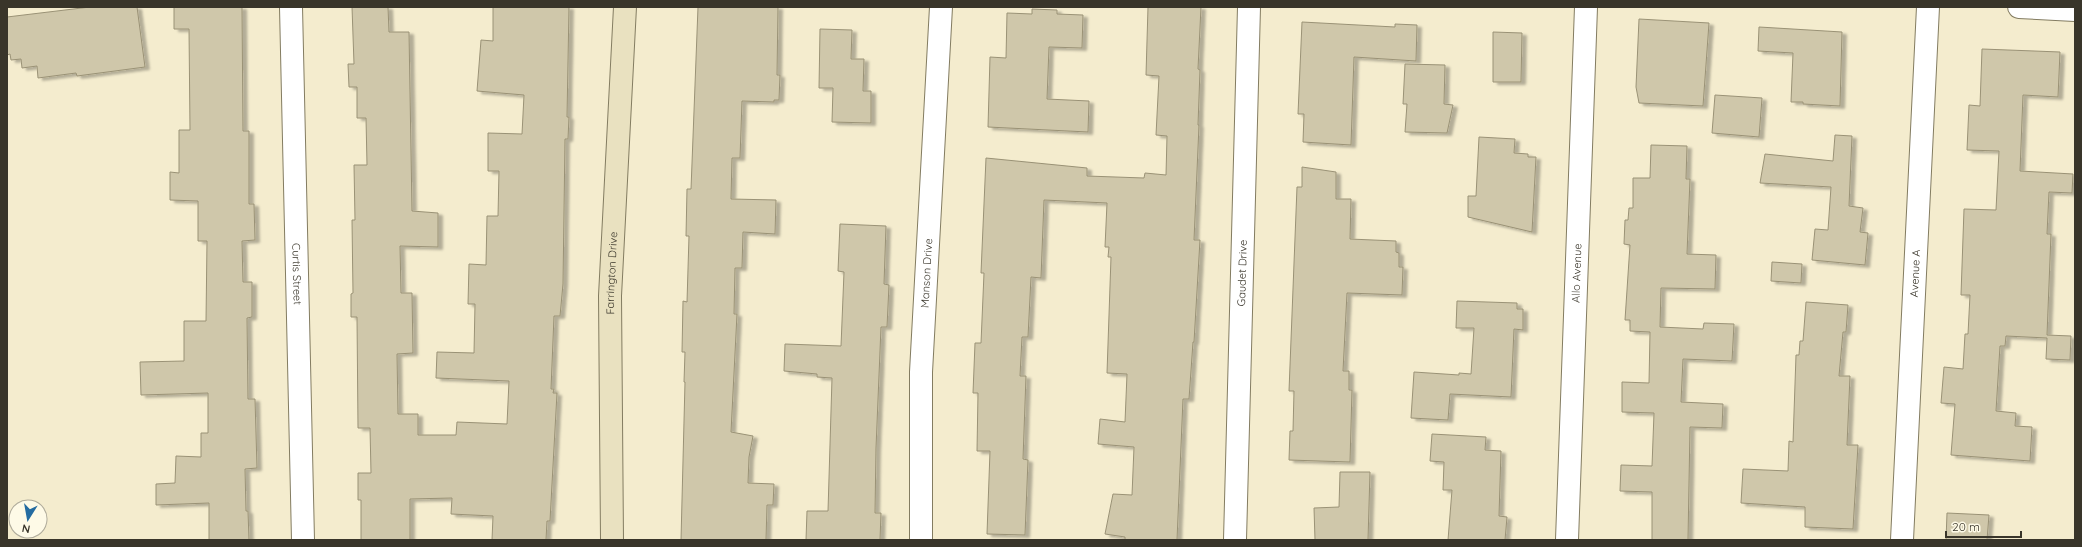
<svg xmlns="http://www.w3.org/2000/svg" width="2082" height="547" font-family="Quicksand,sans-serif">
<defs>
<filter id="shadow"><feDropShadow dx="4.5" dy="2.5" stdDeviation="1" flood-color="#0004"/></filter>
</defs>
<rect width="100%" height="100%" fill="#f4ecce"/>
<path fill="#cfc7aa" stroke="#9a9276" filter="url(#shadow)" d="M90 7H137L145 67 77 76 76 73 38 78 37 66 22 68 21 59 11 60 10 54 7 55V17Z
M174 7H242L243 131H249V204H254L255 240 242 241 243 282H252V317L247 318 248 399H255L256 433 257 468 245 469 246 511H248L249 540H209V503L156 505V484L175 483 176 456 201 457V433H208V393L141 395 140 362 184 361V321H206L207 241H198V201L170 200V172L179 173V130H190L189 29H174Z
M352 7H388L389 32H409L412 211 438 213V247L400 246 401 293H412L413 353 397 354 398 414H418V435H456L457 422 507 424 509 381 436 378 437 352 474 353 475 304H468L469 264 486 265 487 216H498L499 171H488V133L522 134 524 95 477 91 481 40 493 41V7H569L567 117H569L568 139H565L563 284 560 316H554L551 389H554L553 393H557L552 484 550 521H547L546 540H492L493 516 451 514 452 498 410 499V540H361V500H358V473H371L370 428H358L357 317H351V294L353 293 352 220H355L354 165H367L366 118H357V87H349L348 64H354Z
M698 7H778L777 75H780L779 100H774V102L742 101 740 158H732L731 199 776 200 775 234 743 232 742 268H735L734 314H737L731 432 753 436 749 457 748 483 774 484 773 505H767L766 540H681L685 382H684L685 352H682L683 301 687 302 689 236H686L687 189H691Z
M1148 7H1201L1198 69 1200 70 1198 125H1199L1194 240H1200L1194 342H1193L1189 399H1183L1177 540H1125V537L1105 534 1113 494 1132 495 1134 447 1098 444 1100 419 1125 422 1127 374 1107 373 1111 257H1108L1109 247H1105L1107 203 1044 200 1041 278 1031 277 1028 337H1022L1020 376H1026L1023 459 1028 460 1025 535 987 534 990 451H977L978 393H973L975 343H981L984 273H981L986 158 1087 168V176L1144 178 1145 173 1166 175 1167 136 1156 135 1159 76 1146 75Z
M1032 9 1057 10V14L1083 15 1082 48 1049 47 1047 99 1089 101 1088 132 988 127 990 57 1006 58 1007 13 1032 14Z
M1639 19 1709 23 1703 106 1639 103 1636 87Z
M1302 22 1395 27V24L1417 25 1416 61 1354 57 1351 145 1303 142 1304 114H1298Z
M1759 27 1842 32 1840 106 1803 104V102H1791L1793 53 1758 51Z
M820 29 852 30 851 59H864L863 91H871V123L832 122 833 88H819Z
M1493 32 1522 33 1521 82H1493Z
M1982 49 2060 52 2058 97 2023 95 2020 171 2073 174 2072 193 2049 192 2047 234H2051L2047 335 2071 336 2070 360 2046 359 2047 338 2006 336 2005 346H2000L1996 411 2016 413 2015 426 2032 427 2030 461 1951 455 1955 404 1941 403 1944 367 1963 369 1965 334H1968L1970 295H1961L1964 209 1996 210 1999 151 1967 150 1969 105 1980 106Z
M1405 64 1445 65 1444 104 1453 105 1447 133 1405 132 1407 104H1403Z
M1715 95 1762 98 1759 137 1712 133Z
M1835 135 1852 136 1849 206 1863 208 1860 232 1868 233 1865 265 1812 260 1815 229 1828 230 1831 187 1760 183 1765 154 1833 161Z
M1479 137 1515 139 1514 153 1528 154V157H1536L1532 232 1468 217V196H1476Z
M1651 145 1687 146 1686 179H1690L1687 254 1716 255 1715 289 1661 288 1660 327 1703 329 1704 323 1734 324 1732 361 1683 359 1681 402 1723 404 1722 428 1690 427 1688 540H1652V492L1620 491 1621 465 1652 466 1654 413 1622 412V382L1649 383 1650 332 1630 331V320H1625L1630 245 1624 244 1625 220H1628L1629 208H1633V178H1650Z
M1302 167 1336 172V199H1351L1350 239 1396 241V252L1399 253V267H1403L1402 295 1347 293 1343 371H1349V390H1352L1350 462 1289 460 1290 431H1293L1294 391H1289L1297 187H1302Z
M840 224 886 226 884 284 889 285 887 327H881L876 448 875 513H881L880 540H806L807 511H828L832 378 817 377V374L784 371 785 344 841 346 844 272 838 271Z
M1772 262 1802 264 1801 283 1771 281Z
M1457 301 1517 303V309H1523V330L1514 329 1511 397 1450 394 1448 420 1411 418 1414 372 1459 375V373L1471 374 1474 328H1456Z
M1806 302 1848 305 1846 332H1843L1839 376H1850L1847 445H1858L1853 529 1805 527V507L1741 503 1743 469 1788 471 1789 441 1793 442 1796 355H1799L1800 341H1803Z
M1432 434 1486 437 1485 450 1501 451 1499 516 1507 517 1505 540H1448L1452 490H1443L1444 462 1430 461Z
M1340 472H1370L1368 540H1315L1314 508 1339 507Z
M1947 513 1989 515 1987 540H1946Z"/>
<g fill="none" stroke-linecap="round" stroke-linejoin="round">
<g stroke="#837c61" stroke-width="24">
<g id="street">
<path id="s1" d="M291 7 303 540"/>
<path d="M2019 7 2075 10"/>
<path id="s2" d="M921 540V372L941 7"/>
<path id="s3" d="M1235 540 1249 7"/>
<path id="s4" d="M1567 540 1586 7"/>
<path id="s5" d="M1902 540 1928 7"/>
</g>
</g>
<g stroke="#837c61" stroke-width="24">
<g id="secondary">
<path id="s6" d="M612 540 610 296 625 7"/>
</g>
</g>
<use href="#street" stroke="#fff" stroke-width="22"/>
<use href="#secondary" stroke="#e9e1c0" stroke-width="22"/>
</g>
<g text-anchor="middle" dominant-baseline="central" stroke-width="4" stroke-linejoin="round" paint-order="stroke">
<g font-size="11" fill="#39352a" stroke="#fefae7">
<text stroke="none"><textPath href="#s6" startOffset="267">Farrington Drive</textPath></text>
<text stroke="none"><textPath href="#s2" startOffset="267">Manson Drive</textPath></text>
<text stroke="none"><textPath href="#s1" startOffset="267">Curtis Street</textPath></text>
<text stroke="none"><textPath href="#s3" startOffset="267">Gaudet Drive</textPath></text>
<text stroke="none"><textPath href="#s4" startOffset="267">Allo Avenue</textPath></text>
<text stroke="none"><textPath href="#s5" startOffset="267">Avenue A</textPath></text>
</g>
</g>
<rect width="2082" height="547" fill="none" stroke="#39352a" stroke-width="16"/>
<g transform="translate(28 519) rotate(191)"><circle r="19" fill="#fefae7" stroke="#afab9b"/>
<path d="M0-3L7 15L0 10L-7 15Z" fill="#256ca1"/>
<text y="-6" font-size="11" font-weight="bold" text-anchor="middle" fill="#39352a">N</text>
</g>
<path d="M1946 531v6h75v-6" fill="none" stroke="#39352a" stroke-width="2"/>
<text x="1952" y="531" font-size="12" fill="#39352a" stroke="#fefae7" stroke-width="3" paint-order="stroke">20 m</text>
</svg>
